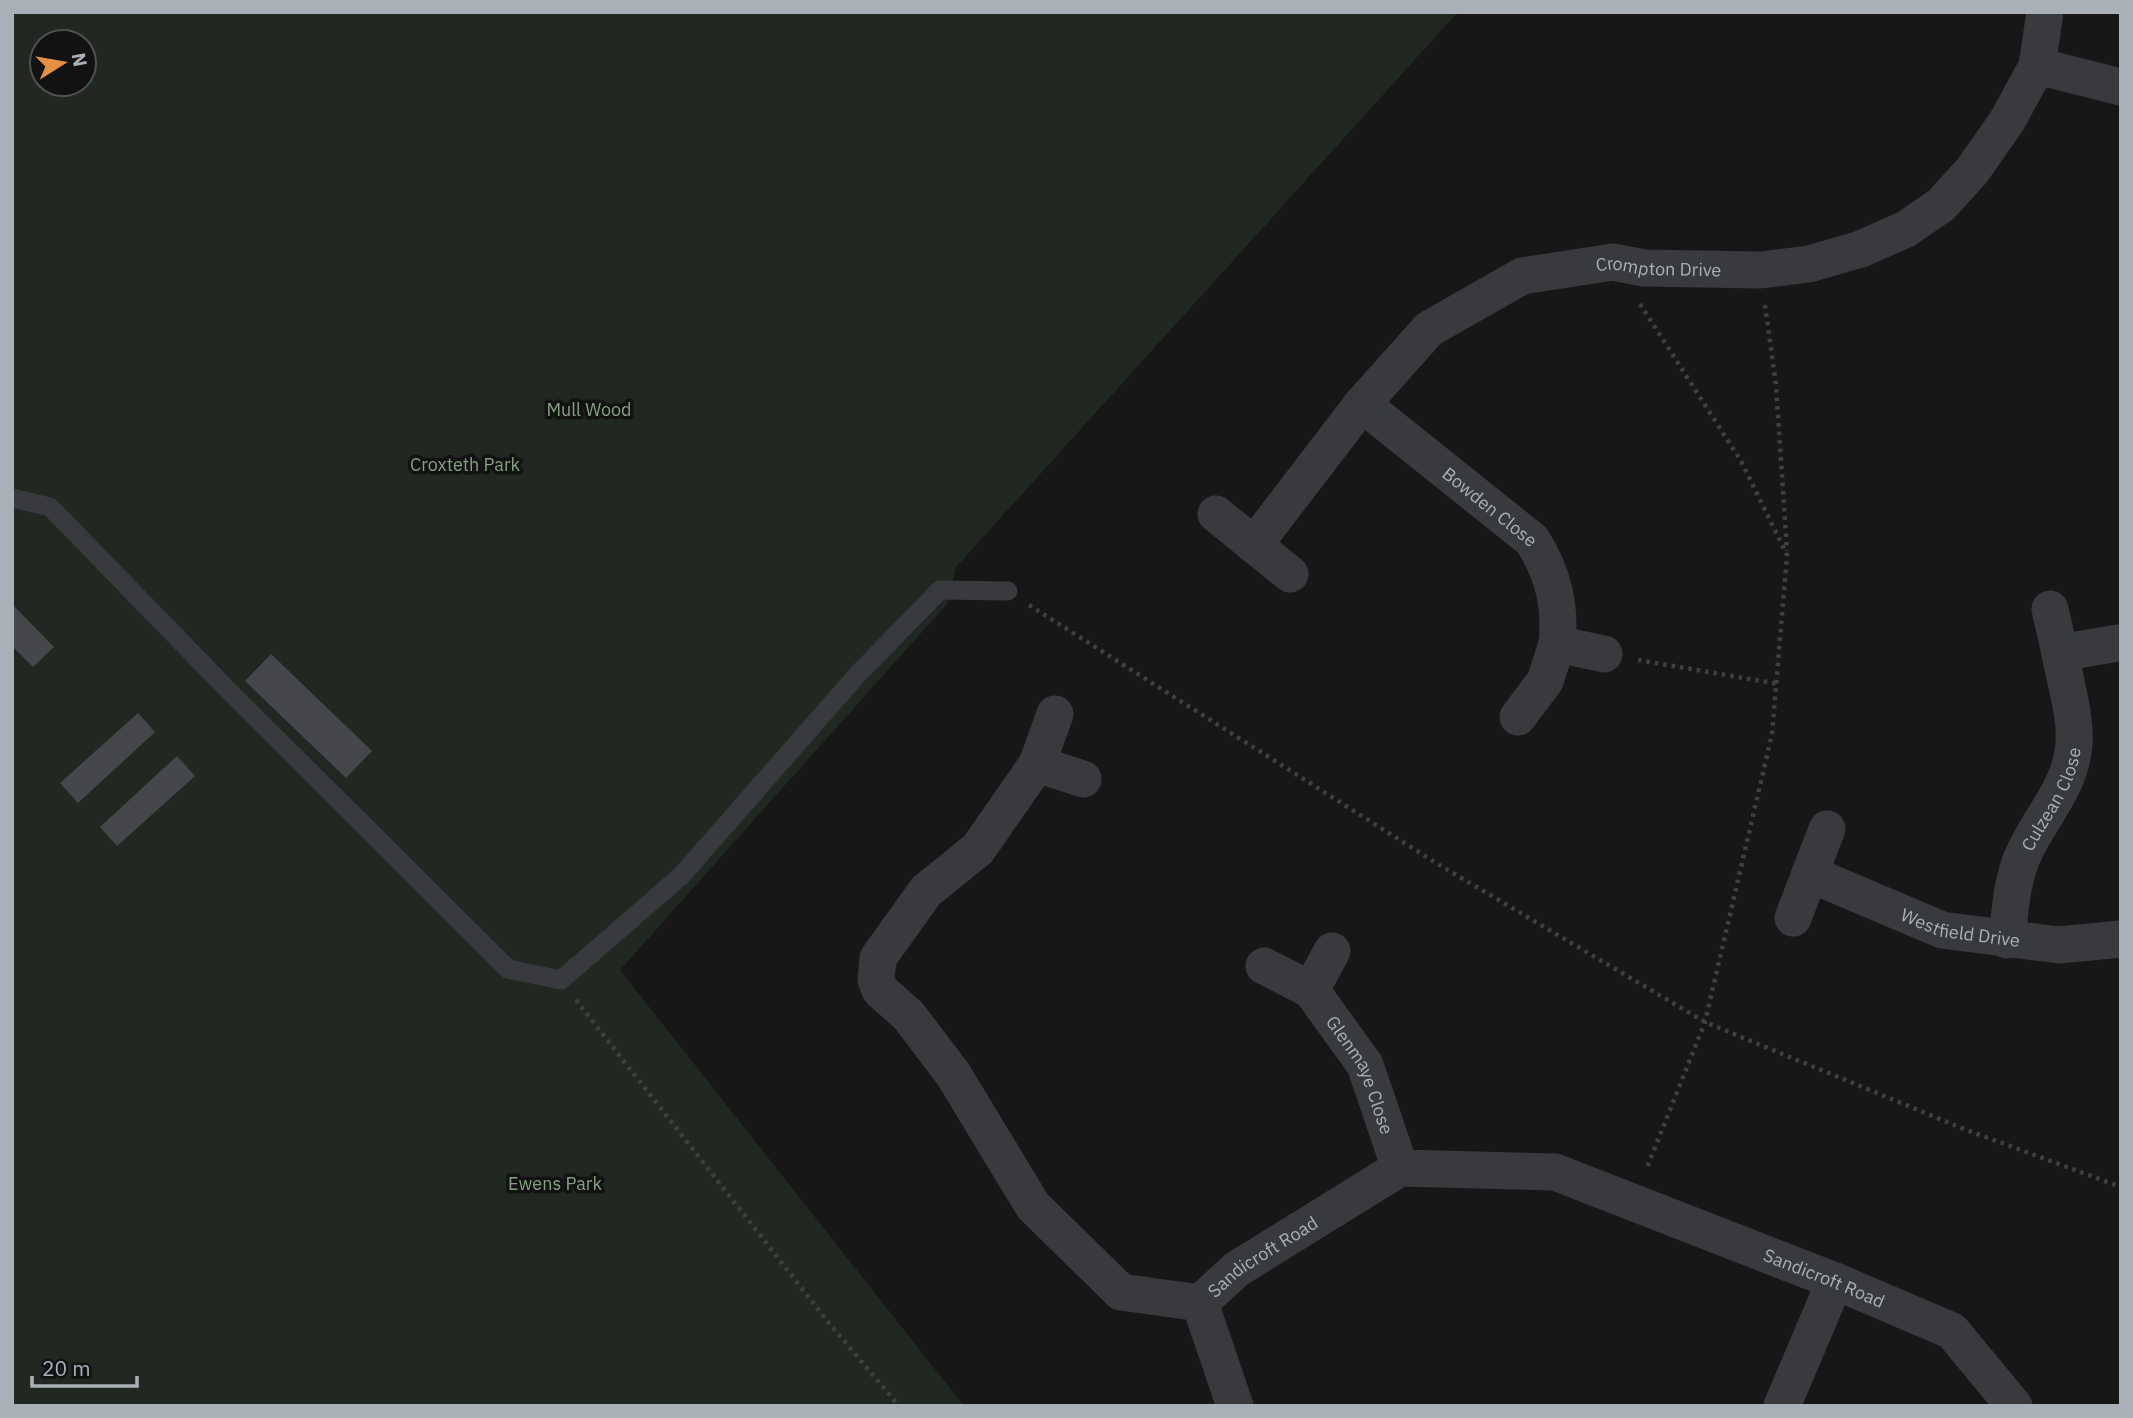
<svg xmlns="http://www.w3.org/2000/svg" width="2133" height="1418" font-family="'IBM Plex Sans',sans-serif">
<rect width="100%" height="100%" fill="#171718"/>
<path fill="#212821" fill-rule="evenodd" d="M12 12H1458L956 567 947 604 620 970 964 1406H12ZM42 42H84V84H42Z"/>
<path fill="#46474b" d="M12 604 54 647 33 667 12 646Z
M271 654 372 751 346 778 245 681Z
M138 713 155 732 78 803 60 783Z
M177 756 195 776 117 846 100 827Z"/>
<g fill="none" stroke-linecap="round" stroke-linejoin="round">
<path stroke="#3e4144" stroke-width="4.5" stroke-dasharray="3.5 5" stroke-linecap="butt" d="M1640 304 1741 461 1787 555 1772 734 1705 1022 1646 1170
M1765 305 1776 385 1787 551
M1029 605 1436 863 1705 1022 1964 1129 2121 1187
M1638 660 1779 684
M576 1000 828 1322 899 1406"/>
<path stroke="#383a3d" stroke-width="19" d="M12 498 50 507 229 691 508 969 561 980 681 876 858 674 940 590 1008 591"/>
<g stroke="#383a3d" stroke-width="37">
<path d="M2037 66 2121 87"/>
<path id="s1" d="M1362 404 1532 540C1553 573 1561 605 1557 644"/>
<path d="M1216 514 1290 574"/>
<path id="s2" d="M1254 545 1362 404 1429 329 1522 276 1613 262 1644 268 1760 270 1809 264 1861 249 1906 229 1941 205 1972 171 2007 121 2037 66 2045 12"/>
<path d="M2050 609 2060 653 2118 643"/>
<path id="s3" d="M1055 714 1037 764 978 849 926 891 878 958 876 980 880 990 909 1016 953 1074 1033 1206 1121 1292 1200 1303 1237 1269 1400 1168 1555 1172 1835 1281 1952 1331 2014 1406"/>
<path d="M1518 717 1545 681 1557 644 1604 654"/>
<path d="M1037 764 1083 779"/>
<path id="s4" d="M1810 874 1942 930 2059 945 2121 939"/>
<path d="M1793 918 1827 829"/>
<path id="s5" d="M2007 940C2010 913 2011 886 2021 860 2037 820 2071 789 2074 744 2076 715 2065 682 2060 653"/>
<path id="s6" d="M1264 966 1311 990 1365 1065 1400 1168"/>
<path d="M1311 990 1332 951"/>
<path d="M1200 1303 1235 1406"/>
<path d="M1782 1406 1835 1281"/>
</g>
</g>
<g text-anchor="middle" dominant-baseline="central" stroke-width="7" stroke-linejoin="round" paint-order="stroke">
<g font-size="18" fill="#aab0b7" stroke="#121213">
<text stroke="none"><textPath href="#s2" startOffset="523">Crompton Drive</textPath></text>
<text stroke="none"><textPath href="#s1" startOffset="164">Bowden Close</textPath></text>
<text stroke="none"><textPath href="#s5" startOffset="150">Culzean Close</textPath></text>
<text stroke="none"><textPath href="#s4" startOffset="161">Westfield Drive</textPath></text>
<text stroke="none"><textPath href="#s6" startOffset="152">Glenmaye Close</textPath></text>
<text stroke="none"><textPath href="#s3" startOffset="886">Sandicroft Road</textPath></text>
<text stroke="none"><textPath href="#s3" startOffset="1494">Sandicroft Road</textPath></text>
</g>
<g font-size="18" fill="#86a182" stroke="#121213">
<text x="589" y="409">Mull Wood</text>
<text x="465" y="464">Croxteth Park</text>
<text x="555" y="1183">Ewens Park</text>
</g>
</g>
<rect width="2133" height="1418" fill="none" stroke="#aab0b7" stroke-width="28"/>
<g transform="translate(63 63) rotate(79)"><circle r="33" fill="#121213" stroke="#4f5155" stroke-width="2"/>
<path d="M0-5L12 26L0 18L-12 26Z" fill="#e48f43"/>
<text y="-10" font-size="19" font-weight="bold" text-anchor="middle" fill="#aab0b7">N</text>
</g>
<path d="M32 1376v10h105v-10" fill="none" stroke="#aab0b7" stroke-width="3.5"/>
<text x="42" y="1376" font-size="21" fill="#aab0b7" stroke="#121213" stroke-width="5" paint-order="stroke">20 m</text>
</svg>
